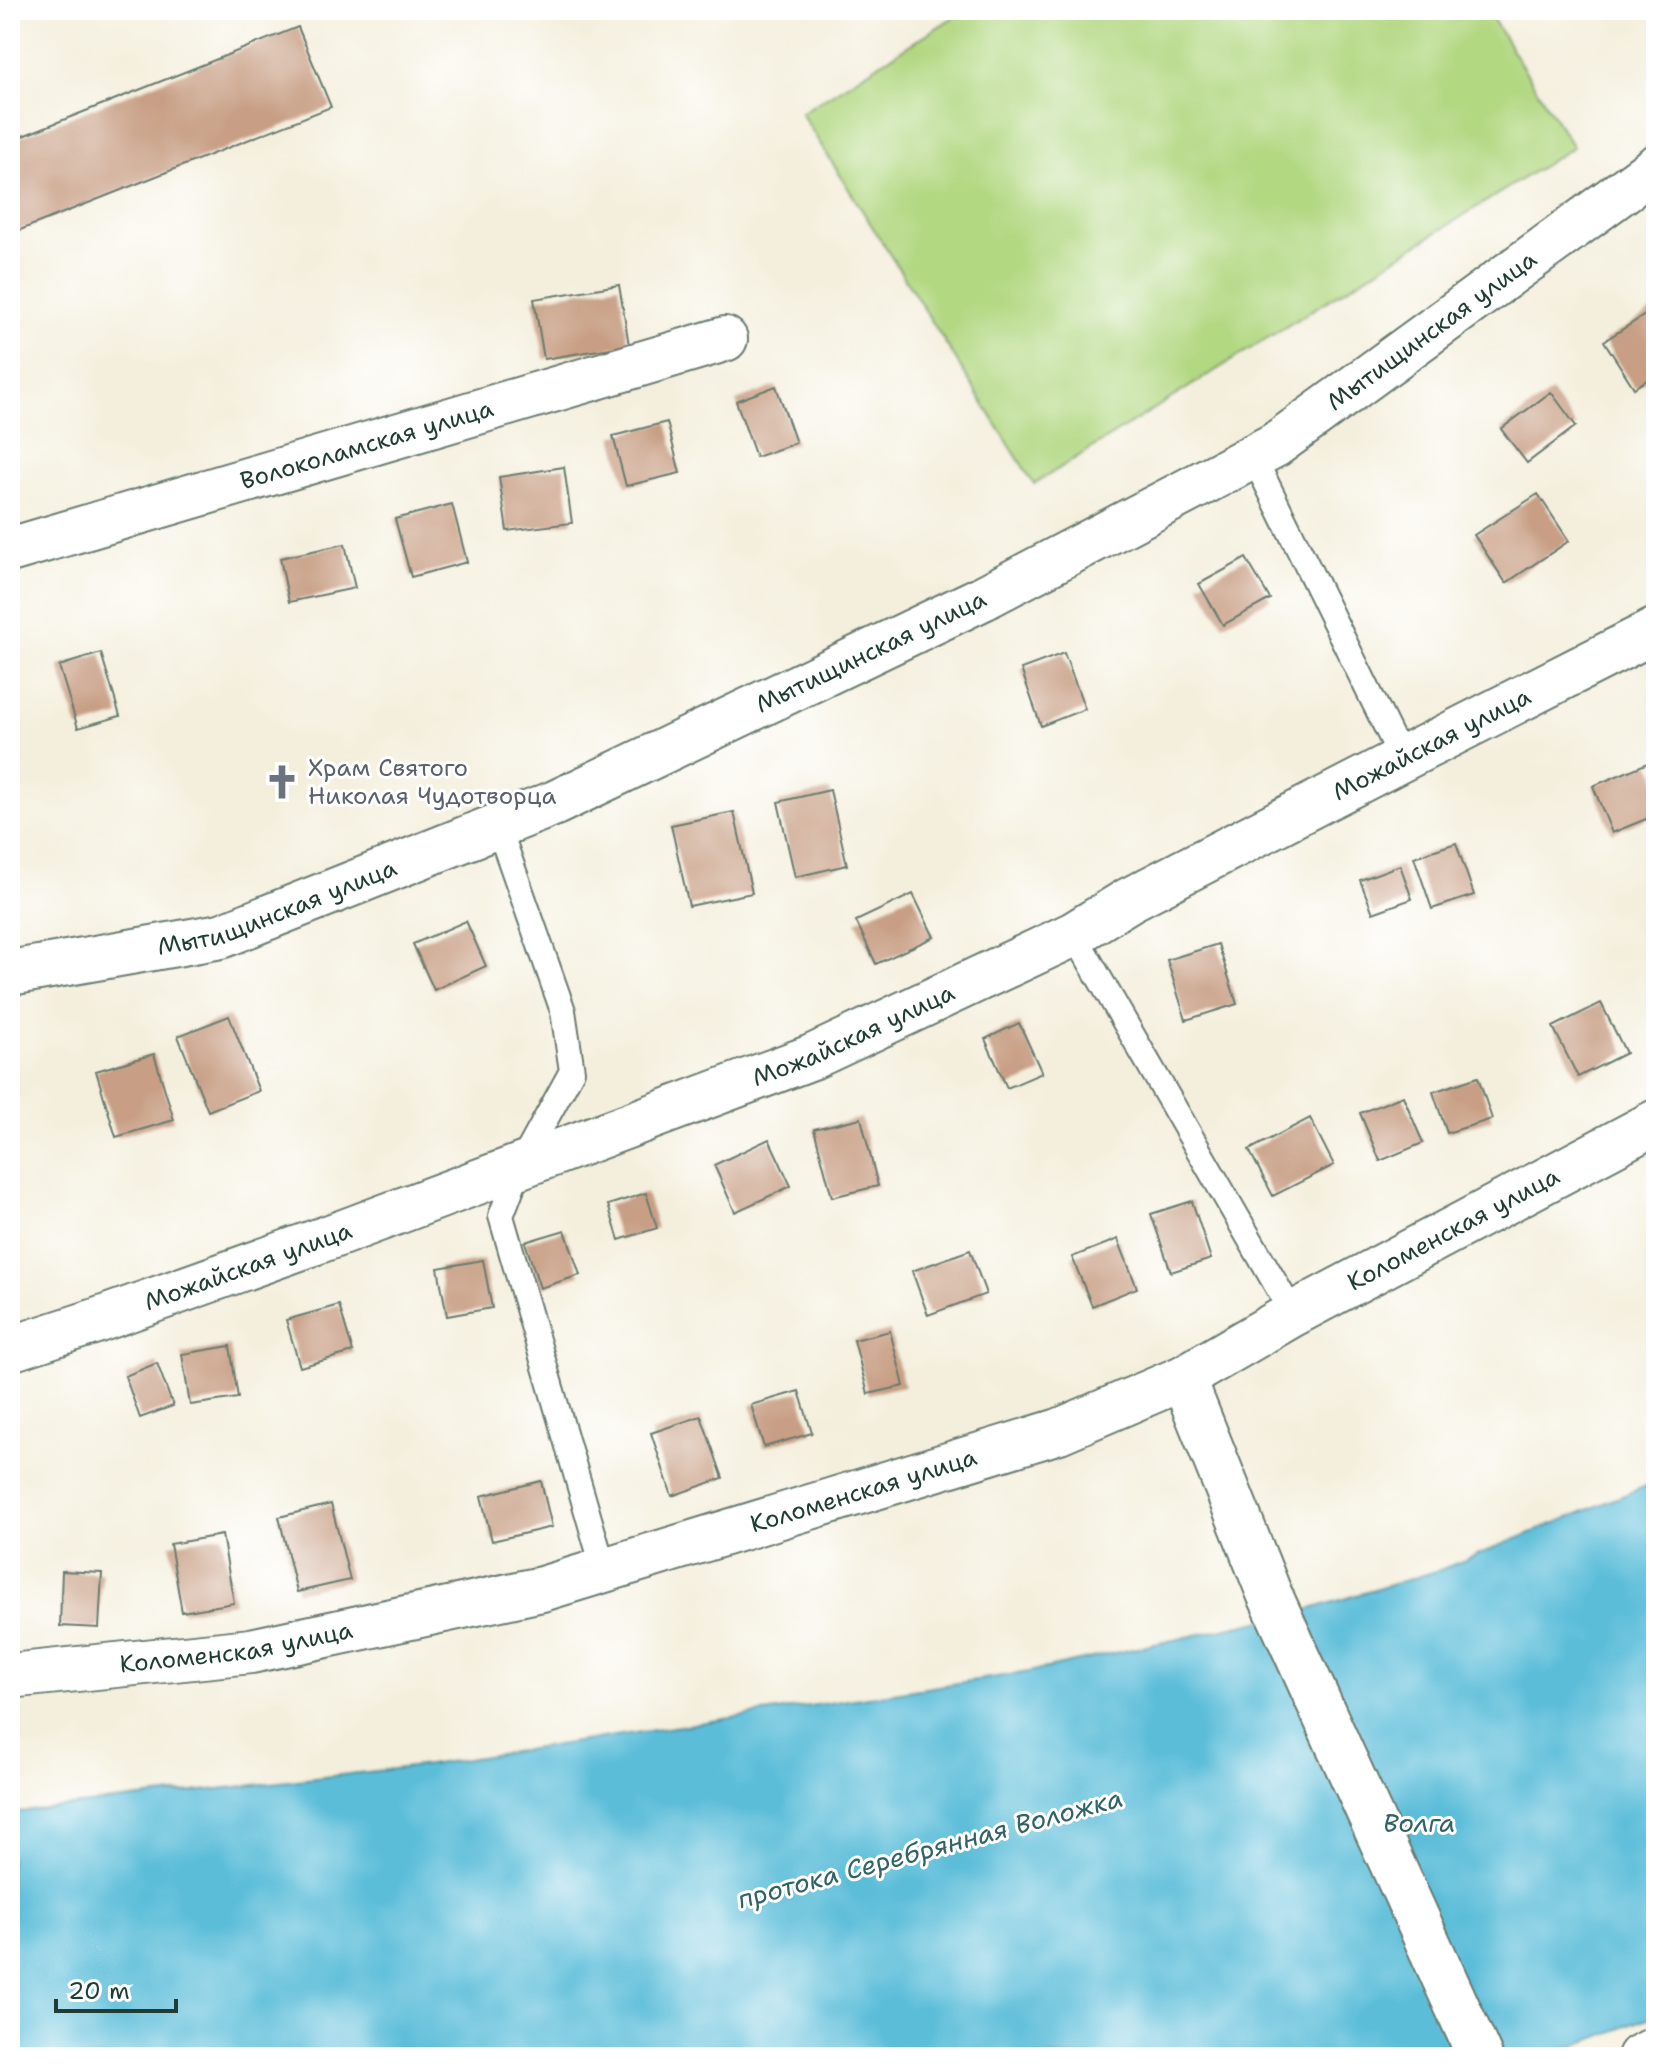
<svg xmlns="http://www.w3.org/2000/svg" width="1666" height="2067" font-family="'Shantell Sans',sans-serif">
<rect width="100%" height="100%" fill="#fff"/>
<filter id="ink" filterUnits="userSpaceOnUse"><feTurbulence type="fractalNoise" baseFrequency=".0125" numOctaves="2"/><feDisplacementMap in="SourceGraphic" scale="16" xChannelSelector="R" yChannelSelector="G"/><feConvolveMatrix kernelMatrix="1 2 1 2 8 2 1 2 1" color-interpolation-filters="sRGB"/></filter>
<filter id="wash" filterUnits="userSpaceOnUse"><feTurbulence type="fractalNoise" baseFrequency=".006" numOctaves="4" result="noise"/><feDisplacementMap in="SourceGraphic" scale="32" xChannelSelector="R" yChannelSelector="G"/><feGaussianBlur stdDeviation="1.8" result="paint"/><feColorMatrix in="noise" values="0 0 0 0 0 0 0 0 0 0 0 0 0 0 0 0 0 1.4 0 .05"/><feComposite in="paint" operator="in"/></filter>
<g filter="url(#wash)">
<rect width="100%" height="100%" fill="#f4efdd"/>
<path fill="#b2d882" stroke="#688a5b" stroke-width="2" d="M965 10H1487L1573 147 1034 484 801 113Z"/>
<path fill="#5bbdd9" stroke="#3d7d86" stroke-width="2" d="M1656 1482V2015L1546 2057H10V1813L428 1765 1029 1672 1304 1611 1440 1570Z"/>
<g id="blocks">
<path fill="#c89f84" d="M298 27 331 107 10 234V141Z
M619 285 629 345 544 359 534 299Z
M1656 308V374L1634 388 1604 341Z
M776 386 796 443 756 457 736 401Z
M1551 392 1576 426 1527 463 1501 429Z
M667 422 680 473 626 486 613 436Z
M564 467 572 523 507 531 499 477Z
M1538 494 1569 541 1506 583 1474 535Z
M452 504 467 562 411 577 395 519Z
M345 544 355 588 289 602 280 558Z
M1246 558 1270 599 1223 625 1199 584Z
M101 653 120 716 78 728 59 666Z
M1064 653 1085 709 1041 726 1021 669Z
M1650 762 1656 775V815L1612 833 1593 786Z
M830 790 847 865 795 877 778 802Z
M734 812 752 893 689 906 671 825Z
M1456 843 1474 895 1432 909 1414 857Z
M1400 865 1412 899 1373 913 1360 880Z
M913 894 934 937 876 964 856 921Z
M466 921 486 966 434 990 413 944Z
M1218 944 1237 1004 1186 1020 1167 960Z
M1601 1003 1626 1053 1578 1077 1553 1027Z
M229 1016 259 1091 208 1111 178 1036Z
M1019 1023 1042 1073 1007 1088 985 1039Z
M154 1054 174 1120 116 1137 96 1071Z
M1478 1077 1492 1119 1447 1133 1433 1092Z
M1403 1096 1423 1143 1380 1161 1360 1113Z
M861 1118 878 1186 832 1197 814 1129Z
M1310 1118 1334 1165 1273 1196 1249 1150Z
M769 1139 791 1186 735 1212 714 1165Z
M646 1193 657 1228 619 1240 608 1205Z
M1192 1201 1211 1259 1171 1272 1151 1214Z
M565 1230 580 1275 540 1288 525 1242Z
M1118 1239 1137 1288 1092 1306 1072 1257Z
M970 1250 986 1294 928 1315 912 1271Z
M483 1260 492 1308 447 1316 438 1268Z
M339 1305 353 1352 300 1367 286 1320Z
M890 1331 904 1386 868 1394 854 1340Z
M230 1346 238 1398 190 1405 182 1354Z
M157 1363 173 1406 140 1418 125 1376Z
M799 1391 812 1433 764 1447 751 1405Z
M701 1416 723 1478 672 1496 651 1433Z
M541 1481 552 1527 492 1541 481 1496Z
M331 1504 350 1580 297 1592 279 1517Z
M222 1535 234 1603 182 1612 170 1544Z
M62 1571 102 1573 99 1628 60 1626Z"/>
</g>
</g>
<g filter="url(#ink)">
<use href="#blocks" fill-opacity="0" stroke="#6a7b6f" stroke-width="2"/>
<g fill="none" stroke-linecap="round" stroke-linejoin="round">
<g stroke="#6a7b6f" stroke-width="28">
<path id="lane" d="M1253 456 1402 759
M498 826 563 1011 572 1071 520 1166 501 1216 604 1570
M1074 934 1293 1314"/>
</g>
<g stroke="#6a7b6f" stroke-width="48">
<g id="street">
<path id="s1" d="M10 550 725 339"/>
<path id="s2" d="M10 973 221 936 555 803 983 598 1275 445 1656 167"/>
<path id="s3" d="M10 1349 93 1322 341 1233 812 1057 1074 934 1129 900 1402 759 1656 630"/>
<path d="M1183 1378 1269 1593 1480 2057"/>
<path id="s4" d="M10 1676 251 1651 542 1589 1059 1431 1183 1378 1293 1314 1656 1122"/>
<path d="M1640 2057 1656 2049"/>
</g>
</g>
<use href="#lane" stroke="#fff" stroke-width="24"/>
<use href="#street" stroke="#fff" stroke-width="44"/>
</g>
</g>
<defs>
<g id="church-bare" transform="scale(2.76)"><path d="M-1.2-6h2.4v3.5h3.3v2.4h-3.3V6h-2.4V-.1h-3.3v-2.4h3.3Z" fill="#6b7280" stroke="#fff" stroke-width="2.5" paint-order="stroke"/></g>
</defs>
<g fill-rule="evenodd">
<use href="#church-bare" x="282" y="782"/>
</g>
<g text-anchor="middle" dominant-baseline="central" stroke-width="6" stroke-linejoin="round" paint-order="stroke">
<g font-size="24" fill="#1f3d34" stroke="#fff">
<text stroke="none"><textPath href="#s2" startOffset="1572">Мытищинская улица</textPath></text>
<text stroke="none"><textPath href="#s1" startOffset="372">Волоколамская улица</textPath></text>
<text stroke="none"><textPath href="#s2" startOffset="924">Мытищинская улица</textPath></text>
<text stroke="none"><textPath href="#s3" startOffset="1548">Можайская улица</textPath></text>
<text stroke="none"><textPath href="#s2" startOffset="276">Мытищинская улица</textPath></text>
<text stroke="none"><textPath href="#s3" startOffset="900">Можайская улица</textPath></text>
<text stroke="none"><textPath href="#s4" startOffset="1524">Коломенская улица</textPath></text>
<text stroke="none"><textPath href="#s3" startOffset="252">Можайская улица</textPath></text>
<text stroke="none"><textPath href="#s4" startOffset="876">Коломенская улица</textPath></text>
<text stroke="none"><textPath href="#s4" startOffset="228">Коломенская улица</textPath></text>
</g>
<g font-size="24" fill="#5b616d" stroke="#fff" text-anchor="start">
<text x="308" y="768">Храм Святого<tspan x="308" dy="28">Николая Чудотворца</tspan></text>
</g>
<g font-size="26" font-style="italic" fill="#316366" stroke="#fff">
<text x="1419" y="1822">Волга</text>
<text transform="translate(930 1848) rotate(-15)">протока Серебрянная Воложка</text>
</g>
</g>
<rect width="1666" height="2067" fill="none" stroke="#fff" stroke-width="40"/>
<path d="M56 1999v12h120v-12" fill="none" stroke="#1f3d34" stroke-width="4"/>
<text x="68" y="1999" font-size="24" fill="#1f3d34" stroke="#ffffff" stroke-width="6" paint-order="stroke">20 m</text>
</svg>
